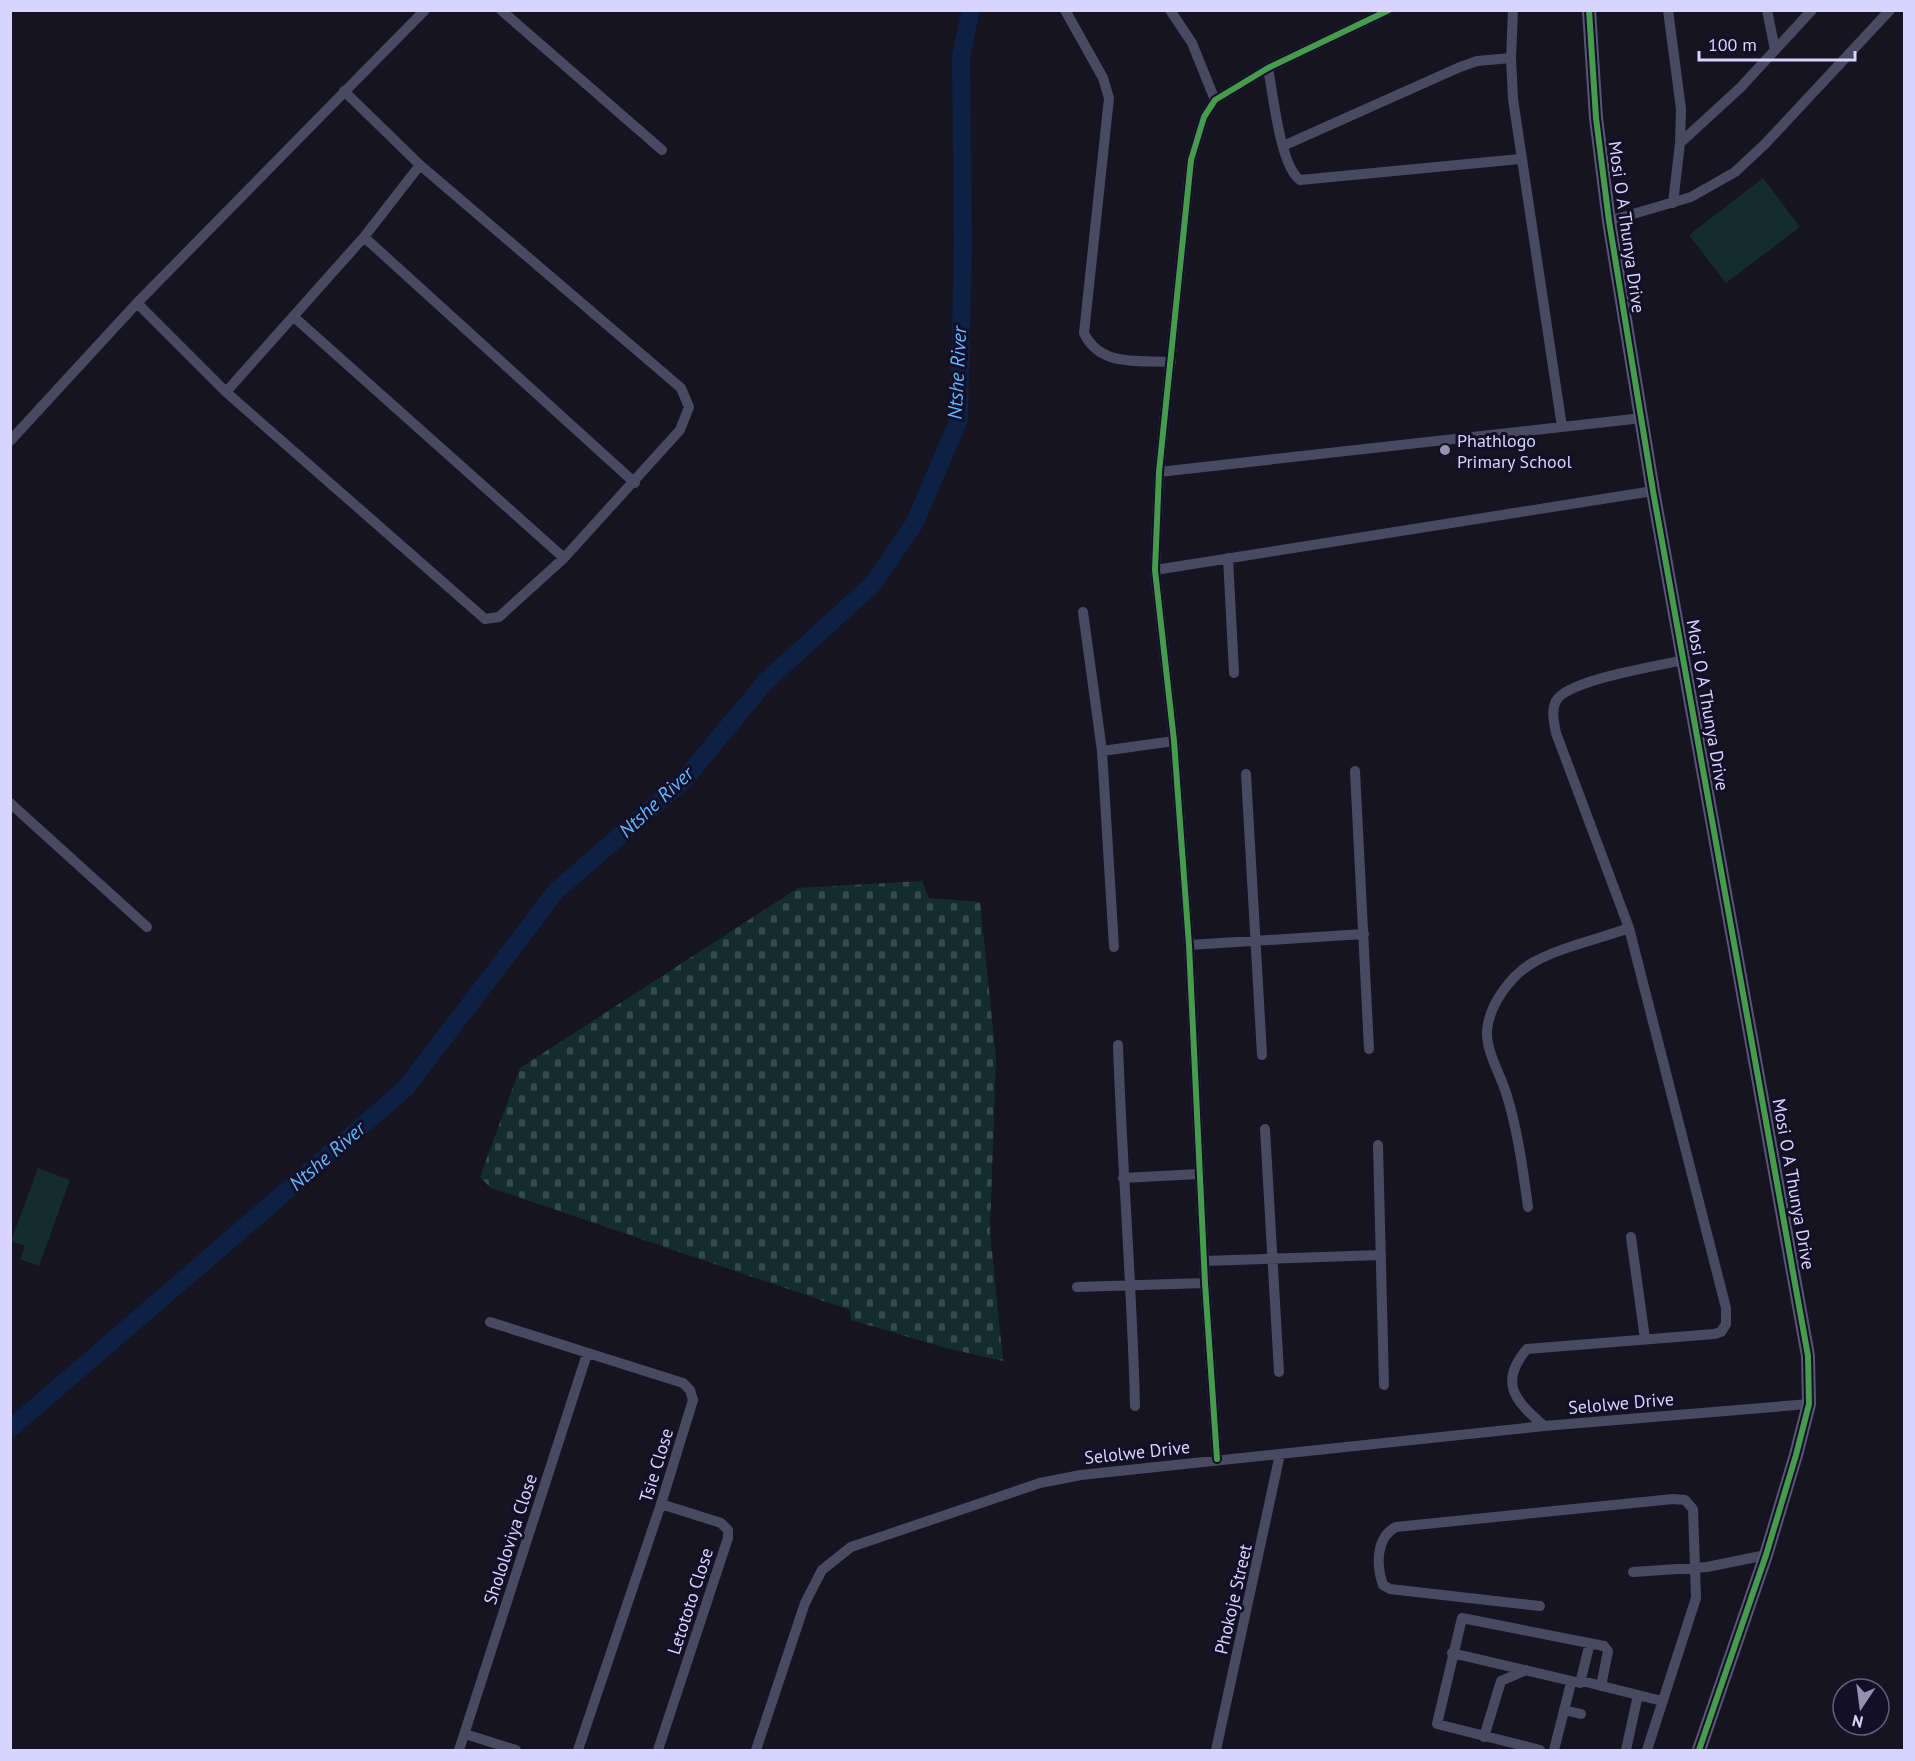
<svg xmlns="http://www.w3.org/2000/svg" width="1915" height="1761" font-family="'PT Sans',sans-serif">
<defs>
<pattern id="cemetery-stones" width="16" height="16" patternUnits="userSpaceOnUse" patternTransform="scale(1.5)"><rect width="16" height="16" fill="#132c2d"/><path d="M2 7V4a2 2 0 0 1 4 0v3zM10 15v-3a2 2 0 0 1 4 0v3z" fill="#354a4c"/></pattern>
</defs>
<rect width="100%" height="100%" fill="#161421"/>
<path fill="#132c2d" d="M1763 178 1800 227 1726 283 1689 235Z
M38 1168 70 1180 39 1266 20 1259 25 1246 11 1241Z"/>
<path fill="url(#cemetery-stones)" d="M922 881 929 898 980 902 996 1058 990 1231 1003 1361 946 1348 851 1320 850 1310 491 1188 480 1177 520 1068 798 888Z"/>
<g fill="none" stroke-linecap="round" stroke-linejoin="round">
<path stroke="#0d2144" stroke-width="18" d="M10 1429 406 1088 556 891 684 780 766 681 873 584 914 524 959 419 963 243 961 56 971 10"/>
<path stroke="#4a4962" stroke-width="10" d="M501 10 662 150
M1065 10 1103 78 1109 98 1084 333C1100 367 1138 360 1171 362
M1170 10 1192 43 1215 100
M1513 10 1511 58 1513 99 1562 427
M1668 10 1681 109 1680 143 1673 203
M1767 10 1775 50
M1268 68C1273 93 1280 166 1300 180L1520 159
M1680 143 1740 88 1812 10
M1283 146 1460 67 1477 61 1511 58
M1609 221 1691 197 1735 172 1765 144 1890 10
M364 237 635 483
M137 303 226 392 485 619 499 617 564 558 680 430 689 407 681 388 420 165 344 91
M294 317 564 558
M226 392 364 237 420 165
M10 441 137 303 425 10
M1159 472 1642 418
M1228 558 1234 673
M1155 570 1653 491
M1083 612 1102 751 1114 947
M1102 751 1174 741
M1355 771 1369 1049
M1246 774 1262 1055
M10 803 147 927
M1189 945 1364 934
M1118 1045C1122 1165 1132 1285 1135 1406
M1265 1129 1279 1372
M1378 1145 1384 1385
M1123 1178 1199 1174
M1528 1207C1523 1170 1518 1132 1507 1096 1501 1075 1486 1052 1487 1031 1489 1004 1512 974 1534 962 1561 947 1599 939 1629 928
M1631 1237 1645 1339
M1204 1261 1381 1255
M1077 1287 1205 1283
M490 1322 683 1383 690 1390 693 1400 661 1504 578 1750
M1544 1426C1517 1402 1497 1384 1527 1349L1714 1334 1721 1332 1726 1324V1308L1629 928 1556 733C1554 722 1551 711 1556 701 1567 680 1658 666 1684 660
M1217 1459 1205 1283 1189 945 1174 741 1155 570 1159 472 1191 160 1204 117 1215 100 1268 68 1389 10
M1633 1572 1707 1567 1766 1555
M1540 1606 1390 1589 1383 1585C1376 1565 1376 1537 1396 1527L1673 1499 1685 1500 1693 1509 1696 1598 1647 1750
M1452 1653 1580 1683 1590 1643
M1582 1681 1638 1695 1626 1750
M1638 1695 1662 1701
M1564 1710 1581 1714
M465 1734 516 1750
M1484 1737 1501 1681 1526 1670
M459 1750 587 1354
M658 1750 728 1538V1530L721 1523 661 1504
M756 1750 805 1603 822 1570 851 1547 1040 1483 1081 1475 1544 1426 1809 1404
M1216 1750 1280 1454
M1540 1750 1437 1724 1462 1618 1604 1646 1608 1651 1601 1686
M1554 1750 1571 1683"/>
<path stroke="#575674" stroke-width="14" d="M1589 10 1596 118 1609 221 1653 491 1808 1356 1809 1404 1796 1455 1766 1555 1699 1750"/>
<g stroke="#130f26" stroke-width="10">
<path id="cycleway" d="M1589 10 1596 118 1609 221 1653 491 1808 1356 1809 1404 1796 1455 1766 1555 1699 1750
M1217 1459 1205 1283 1189 945 1174 741 1155 570 1159 472 1191 160 1204 117 1215 100 1268 68 1389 10"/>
</g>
<use href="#cycleway" stroke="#469c4c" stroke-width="6"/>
</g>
<circle fill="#9591b1" stroke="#130f26" stroke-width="2" cx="1445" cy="450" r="6"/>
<g text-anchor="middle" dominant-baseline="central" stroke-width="6" stroke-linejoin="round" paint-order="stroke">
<g font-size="18" fill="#d9d4ff" stroke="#130f26">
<text transform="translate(1627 227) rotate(82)">Mosi O A Thunya Drive</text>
<text transform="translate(1708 705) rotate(80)">Mosi O A Thunya Drive</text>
<text transform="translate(1794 1184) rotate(80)">Mosi O A Thunya Drive</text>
<text transform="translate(1621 1403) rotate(-5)">Selolwe Drive</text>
<text transform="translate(1137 1452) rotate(-6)">Selolwe Drive</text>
<text transform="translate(656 1465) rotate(-73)">Tsie Close</text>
<text transform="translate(510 1539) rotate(-72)">Shololoviya Close</text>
<text transform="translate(1233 1599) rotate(-77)">Phokoje Street</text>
<text transform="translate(690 1601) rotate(-72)">Letototo Close</text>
</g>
<g font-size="18" fill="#d9d4ff" stroke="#130f26" text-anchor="start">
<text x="1457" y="440">Phathlogo<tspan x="1457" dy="21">Primary School</tspan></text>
</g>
<g font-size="20" font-style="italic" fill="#62b6ff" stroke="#130f26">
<text transform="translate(957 373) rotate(-87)">Ntshe River</text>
<text transform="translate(656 802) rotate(-43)">Ntshe River</text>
<text transform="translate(327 1156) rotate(-41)">Ntshe River</text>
</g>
</g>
<rect width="1915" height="1761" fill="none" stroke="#d9d4ff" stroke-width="24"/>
<g transform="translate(1861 1707) rotate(193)"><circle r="28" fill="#130f26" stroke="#625e7d" stroke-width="1.5"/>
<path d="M0-4.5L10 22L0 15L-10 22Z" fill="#9591b1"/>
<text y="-9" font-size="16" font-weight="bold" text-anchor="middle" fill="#d9d4ff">N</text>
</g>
<path d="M1699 51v9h156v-9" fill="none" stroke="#d9d4ff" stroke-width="3"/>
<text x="1708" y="51" font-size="18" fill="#d9d4ff" stroke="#130f26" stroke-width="4.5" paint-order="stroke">100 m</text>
</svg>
